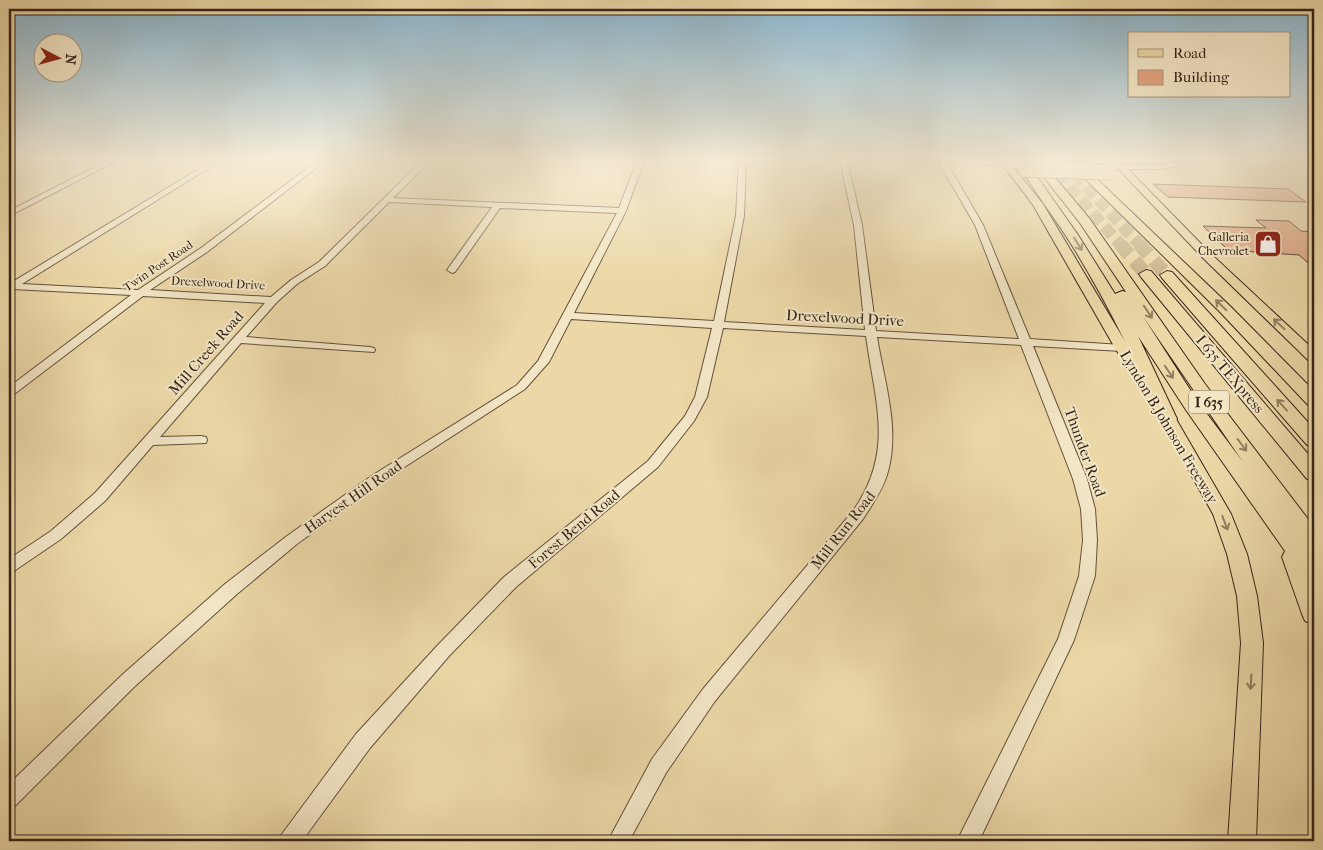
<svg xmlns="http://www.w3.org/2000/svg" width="1323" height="850" font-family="'IM FELL French Canon',serif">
<rect width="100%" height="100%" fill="#ecd8a7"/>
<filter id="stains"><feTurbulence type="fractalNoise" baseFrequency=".004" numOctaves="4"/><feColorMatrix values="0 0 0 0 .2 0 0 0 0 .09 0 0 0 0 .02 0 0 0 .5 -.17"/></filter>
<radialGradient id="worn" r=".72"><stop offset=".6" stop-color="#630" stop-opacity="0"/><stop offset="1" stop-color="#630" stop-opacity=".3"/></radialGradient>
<path fill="#e1a480" stroke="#352319" d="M1153 184 1288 189 1306 202 1168 197Z
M1256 220 1289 221 1301 231 1314 232V268L1299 255 1228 250 1203 226 1266 228Z"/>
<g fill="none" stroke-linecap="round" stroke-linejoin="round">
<path stroke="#c7b48b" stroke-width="12" stroke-dasharray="12 5.5" stroke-linecap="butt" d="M1046 161 1121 245
M1063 161 1140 245"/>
<path stroke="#c7b48b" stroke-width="14" stroke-dasharray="14 8" stroke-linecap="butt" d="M1120 244 1146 274
M1139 244 1167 275"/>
<g stroke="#63503c" stroke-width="2">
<path id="minor" d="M107 161H116L9 216V211Z
M212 161H220L22 284 138 290 201 248 317 161H325L207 252 150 290 271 297 291 280 319 262 422 161H430L393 198 619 208 637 161H644L626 211 574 313 714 321 736 216 739 161H746L744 216 724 322 865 330 854 225 840 161H847L862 225 876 331 1019 339 975 225 938 161 1015 162 1017 163 1013 165 947 163 983 225 1030 339 1122 345 1127 348 1122 351 1033 346 1087 479 1095 509 1097 540 1095 576 1074 640 979 841H957L1058 639 1079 576 1083 540 1081 509 1073 479 1021 345 877 337C884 381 901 430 887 475 882 491 872 505 863 519L715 701 666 773 629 841H608L652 759 703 689 853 511C895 451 875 403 866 336L723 328 707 397 694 421 658 467 516 587 449 656 370 748 302 841H279L282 834 356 734 437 646 504 577 648 461 685 416 695 397 712 328 571 319 549 362 525 389 383 481 297 544 237 594 134 687 16 805 9 808V784L122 675 225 584 287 536 373 475 517 385 538 361 617 213 500 208 455 272 452 273 447 270 492 207 389 202 325 266 297 284 277 302 246 337 370 347 374 348 375 350 374 352 241 343 160 437 201 436 206 437 207 440 206 443 153 445 105 501 61 539 14 571 9 573V559L51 531 95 493 265 303 143 296 13 395 9 396V387L131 295 12 289 9 288V284Z
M1185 161H1199L1162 169H1112L1108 167 1112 165H1162Z"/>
</g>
<g stroke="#352319" stroke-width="2">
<path id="major" d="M1000 161H1008L1043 204 1129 348 1176 419 1231 514 1247 554 1257 596 1263 643 1256 841H1228L1241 643 1237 596 1227 554 1213 514 1160 419 1115 348 1033 205Z
M1078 161H1106C1100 165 1084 165 1078 161Z
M1111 161H1120L1211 254 1314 350V362L1309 361 1203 258Z"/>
</g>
<g stroke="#352319" stroke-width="2">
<path id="highway" d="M1016 161H1026L1078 235 1115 294 1122 291 1126 292 1080 223 1031 161H1041L1089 218 1205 384 1314 527V552L1309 550 1314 557V624L1305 621 1302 614 1282 557 1285 551 1186 410 1138 336 1177 419 1175 423H1161L1159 419C1135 359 1107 302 1073 247 1055 218 1034 191 1016 161ZM1142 315 1243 462 1198 402Z
M1067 161H1078L1230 306 1314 391V406L1308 405 1220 312Z
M1146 270 1151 271 1314 461V481L1307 479 1141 277 1139 274Z
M1167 271 1172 272 1314 429V447L1307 445 1162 278 1160 275Z"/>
</g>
<use href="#minor" fill="#f3e6c6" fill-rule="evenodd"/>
<use href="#major" fill="#ecd8a7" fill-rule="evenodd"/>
<use href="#highway" fill="#ecd8a7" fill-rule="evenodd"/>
<g stroke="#63503c" stroke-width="9" stroke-linecap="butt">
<path id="minor-bridge" d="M1013 163 1023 166 1106 169 1112 167"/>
</g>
<g stroke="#352319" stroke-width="11" stroke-linecap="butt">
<path id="major-bridge" d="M1024 172 1113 175"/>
</g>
<use href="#minor-bridge" stroke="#f3e6c6" stroke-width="8"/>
<use href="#major-bridge" stroke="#ecd8a7" stroke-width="10"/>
</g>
<defs><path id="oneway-shaft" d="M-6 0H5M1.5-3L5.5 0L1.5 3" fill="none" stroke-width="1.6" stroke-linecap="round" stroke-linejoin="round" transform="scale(1.25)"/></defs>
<g stroke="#907e60">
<use href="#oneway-shaft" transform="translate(1078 244) rotate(58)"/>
<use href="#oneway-shaft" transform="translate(1221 305) rotate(-136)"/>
<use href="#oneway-shaft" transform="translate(1148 312) rotate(56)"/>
<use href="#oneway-shaft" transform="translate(1279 324) rotate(-137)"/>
<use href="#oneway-shaft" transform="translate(1169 372) rotate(56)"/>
<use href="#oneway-shaft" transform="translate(1282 405) rotate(-132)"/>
<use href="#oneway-shaft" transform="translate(1242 445) rotate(53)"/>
<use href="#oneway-shaft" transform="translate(1225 523) rotate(69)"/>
<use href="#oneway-shaft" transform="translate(1251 682) rotate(93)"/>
</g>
<linearGradient id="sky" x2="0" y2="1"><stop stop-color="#89b6d1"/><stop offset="0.57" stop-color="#f6edd7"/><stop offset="1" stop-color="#f6edd7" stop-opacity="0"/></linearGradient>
<rect width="1323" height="280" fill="url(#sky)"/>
<defs>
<g id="shop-square" transform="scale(1.4375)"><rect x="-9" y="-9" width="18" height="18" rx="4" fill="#8f2418" stroke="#f3e6c6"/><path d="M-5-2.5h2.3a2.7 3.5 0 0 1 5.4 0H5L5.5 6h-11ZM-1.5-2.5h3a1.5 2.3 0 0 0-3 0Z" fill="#fff"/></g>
</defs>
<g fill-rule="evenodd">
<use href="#shop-square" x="1268" y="244"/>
</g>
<g text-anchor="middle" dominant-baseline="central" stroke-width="4" stroke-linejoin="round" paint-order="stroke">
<g font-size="12" fill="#352319" stroke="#f3e6c6" text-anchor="end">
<text x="1249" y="237">Galleria<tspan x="1249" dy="14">Chevrolet</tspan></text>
</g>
<g font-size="12" fill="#352319" stroke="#f3e6c6">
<text transform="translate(158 266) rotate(-34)">Twin Post Road</text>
<text transform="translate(218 283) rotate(3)">Drexelwood Drive</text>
</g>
<rect fill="#f3e6c6" stroke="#6e5e4d" stroke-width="1" x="1189" y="390.5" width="40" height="23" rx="4"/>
<g font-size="14" font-weight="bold" fill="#352319">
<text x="1209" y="402">I 635</text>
</g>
<g font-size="15" fill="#352319" stroke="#f3e6c6">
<text transform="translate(845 318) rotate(3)">Drexelwood Drive</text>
<text transform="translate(206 353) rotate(-49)">Mill Creek Road</text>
<text transform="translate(1230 374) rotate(50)">I 635 TEXpress</text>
<text transform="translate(1169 427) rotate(59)">Lyndon B Johnson Freeway</text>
<text transform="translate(1085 452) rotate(70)">Thunder Road</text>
<text transform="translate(353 497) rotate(-35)">Harvest Hill Road</text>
<text transform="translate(574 529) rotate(-40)">Forest Bend Road</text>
<text transform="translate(843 530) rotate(-52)">Mill Run Road</text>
</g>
</g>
<rect width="1323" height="850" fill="none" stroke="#ecd8a7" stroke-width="30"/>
<rect x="10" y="10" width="1303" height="830" fill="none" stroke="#352319" stroke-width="2.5"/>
<rect x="15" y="15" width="1293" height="820" fill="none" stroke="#352319"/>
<rect x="1128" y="32" width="162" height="65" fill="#f3e6c6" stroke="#a79881"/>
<rect x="1138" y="49" width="25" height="8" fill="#ecd8a7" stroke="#a79881"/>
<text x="1173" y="58" font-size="15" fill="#352319">Road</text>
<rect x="1138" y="70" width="25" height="15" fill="#e1a480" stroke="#a79881"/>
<text x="1173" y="82" font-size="15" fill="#352319">Building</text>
<g transform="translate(58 58) rotate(96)"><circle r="24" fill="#f3e6c6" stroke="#a79881"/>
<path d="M0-4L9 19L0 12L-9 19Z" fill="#8f2418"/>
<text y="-8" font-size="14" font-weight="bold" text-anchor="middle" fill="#352319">N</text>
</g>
<rect width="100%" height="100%" filter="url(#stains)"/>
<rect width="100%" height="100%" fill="url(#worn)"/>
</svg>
